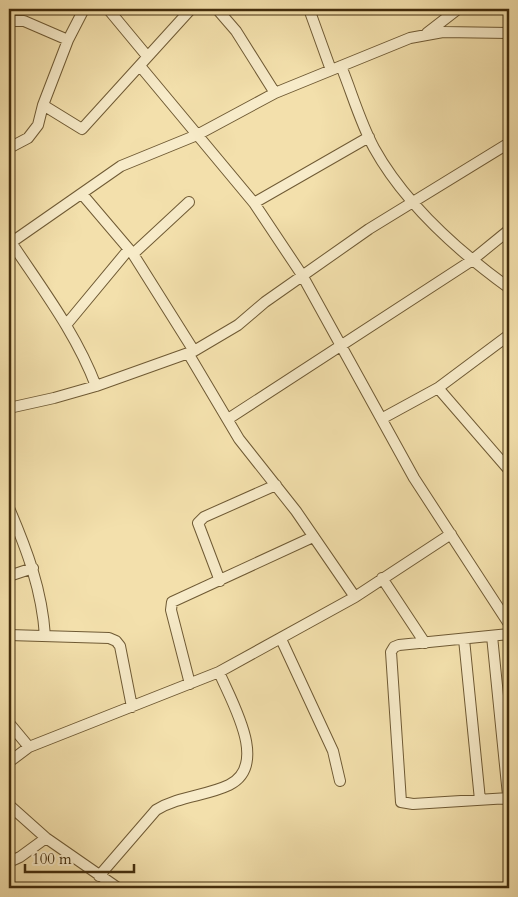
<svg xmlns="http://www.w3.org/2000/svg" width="518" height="897" font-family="Cardo,serif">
<rect width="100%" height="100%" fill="#f3e0ac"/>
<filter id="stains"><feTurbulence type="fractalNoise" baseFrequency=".004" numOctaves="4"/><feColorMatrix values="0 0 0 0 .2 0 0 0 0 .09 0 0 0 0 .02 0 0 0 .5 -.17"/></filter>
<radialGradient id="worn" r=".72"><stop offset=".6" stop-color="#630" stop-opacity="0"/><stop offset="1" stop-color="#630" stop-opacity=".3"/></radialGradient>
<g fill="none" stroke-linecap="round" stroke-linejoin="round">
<g stroke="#6f5a34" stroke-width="12">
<path id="minor" d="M108 9 147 56
M217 9 236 31 275 93
M309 9 331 70
M9 21H24L68 40
M427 33 458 9
M140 66 254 203 302 275 414 478 509 624
M341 66C352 93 360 122 374 148 405 204 458 251 509 288
M43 105 82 129 191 9
M9 148 28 138 38 125 43 105 68 40 84 9
M82 194 133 254 194 351
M254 203 369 137
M11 242C42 289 76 333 96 386
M9 244 121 166 197 135 275 93 410 38 443 32 509 33
M133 254 189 202
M66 325 129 249
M188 353 239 439 296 511 355 597
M438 388 509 470
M9 408 54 398 96 386 194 351 238 325 265 302 369 229 509 143
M383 418 438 388 509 335
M228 419 471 261 509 230
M9 508C27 550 42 590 45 636
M9 576 33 568
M382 578 425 643
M220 581 198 523 204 517 276 485
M9 635 109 638 116 641 120 646 132 707
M492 636 509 805
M281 639 333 751 340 781
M464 639 480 800
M190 684 171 610 172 602 313 537
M9 723 29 747
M9 762 29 747 219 672 355 597 451 534
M509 798 413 804 401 802 391 652 394 647 399 645 509 634
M9 805 46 838 118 888
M9 862 20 857 46 838
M99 876 156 810C179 796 206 796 229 785 270 765 231 701 219 672"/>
</g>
<use href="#minor" stroke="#f7ebc9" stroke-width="10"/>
</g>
<rect width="518" height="897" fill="none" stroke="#f3e0ac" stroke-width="30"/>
<rect x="10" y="10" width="498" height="877" fill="none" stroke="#432d0c" stroke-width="2.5"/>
<rect x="15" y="15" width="488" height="867" fill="none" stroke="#432d0c"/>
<path d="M25 864v8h109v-8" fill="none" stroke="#432d0c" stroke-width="2.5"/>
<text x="32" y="864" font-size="15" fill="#432d0c" stroke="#f7ebc9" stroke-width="4" paint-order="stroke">100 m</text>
<rect width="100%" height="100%" filter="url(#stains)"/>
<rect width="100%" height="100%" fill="url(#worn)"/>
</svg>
